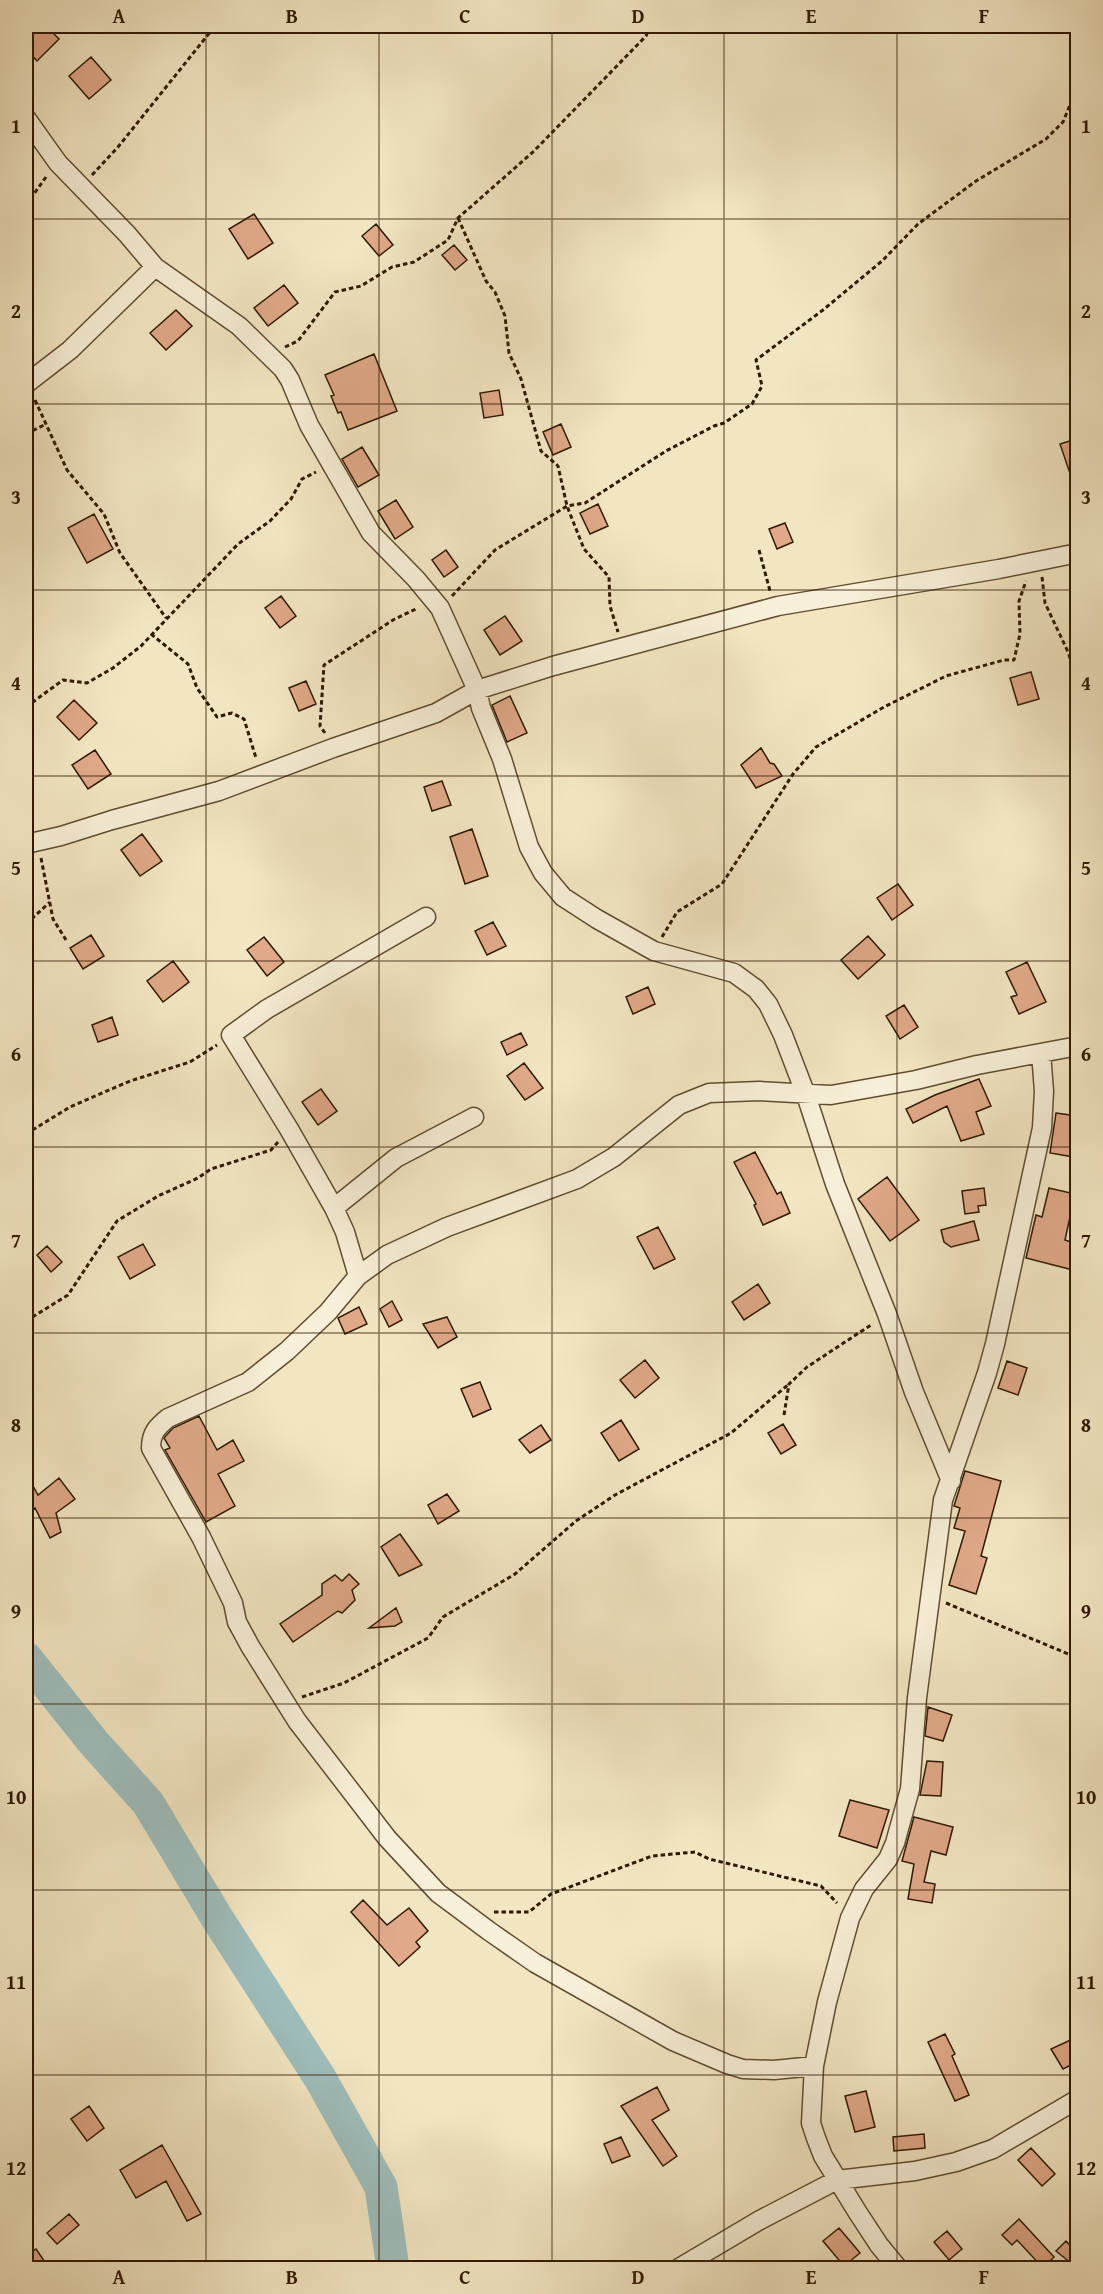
<svg xmlns="http://www.w3.org/2000/svg" width="1103" height="2294" font-family="'Gentium Book Plus',serif">
<rect width="100%" height="100%" fill="#f2e6c2"/>
<filter id="stains"><feTurbulence type="fractalNoise" baseFrequency=".00333" numOctaves="4"/><feColorMatrix values="0 0 0 0 .2 0 0 0 0 .09 0 0 0 0 .02 0 0 0 .5 -.17"/></filter>
<radialGradient id="worn" r=".72"><stop offset=".6" stop-color="#630" stop-opacity="0"/><stop offset="1" stop-color="#630" stop-opacity=".3"/></radialGradient>
<g fill="none" stroke-linecap="round" stroke-linejoin="round">
<path stroke="#9ebdbb" stroke-width="33" d="M26 1658 94 1743 148 1803 217 1918 320 2078 381 2187 393 2268"/>
</g>
<path fill="#e0a989" stroke="#2f1800" stroke-width="1.5" d="M26 26H46L59 39 37 61 26 49Z
M91 57 111 80 89 99 69 76Z
M254 214 273 243 248 259 229 229Z
M376 224 393 245 379 256 362 236Z
M454 245 467 260 455 270 442 255Z
M284 285 298 303 268 326 254 308Z
M176 310 192 326 166 350 150 333Z
M374 354 397 411 348 430 341 412 338 413 331 396 334 395 325 375Z
M499 390 503 415 484 418 480 393Z
M561 424 571 447 553 455 543 432Z
M1073 440 1077 453V487L1075 488 1060 444Z
M362 447 379 475 358 487 342 459Z
M396 500 413 527 395 539 378 511Z
M598 504 608 526 590 534 580 513Z
M94 514 113 549 87 563 68 528Z
M785 523 793 542 777 549 769 529Z
M446 550 458 567 444 577 432 560Z
M281 596 296 616 280 628 265 608Z
M505 616 522 641 500 655 484 630Z
M1031 672 1039 699 1018 705 1010 678Z
M306 681 316 704 299 711 289 688Z
M510 696 527 733 507 742 492 705Z
M74 700 97 723 79 740 57 717Z
M761 748 770 763 774 764 782 776 756 788 741 765Z
M95 750 111 774 88 789 72 765Z
M442 781 451 805 432 811 424 787Z
M472 829 488 876 465 884 450 837Z
M142 834 162 861 140 876 121 850Z
M898 884 913 905 892 920 877 898Z
M493 922 506 946 487 955 475 931Z
M91 935 104 956 83 969 70 948Z
M868 936 885 955 858 979 841 960Z
M264 937 284 962 267 976 247 950Z
M173 961 189 982 163 1002 147 981Z
M1027 962 1046 1002 1019 1014 1011 997 1017 995 1006 972Z
M648 987 655 1004 633 1014 626 997Z
M904 1005 918 1027 900 1039 886 1016Z
M112 1017 118 1035 98 1042 92 1025Z
M521 1033 527 1045 507 1055 501 1042Z
M524 1063 543 1088 525 1100 507 1076Z
M979 1079 991 1106 976 1112 984 1134 961 1141 947 1106 913 1123 906 1109 935 1095Z
M321 1089 337 1111 318 1125 302 1102Z
M1056 1113 1077 1116 1074 1157 1050 1153Z
M755 1152 777 1194 781 1192 790 1213 763 1225 754 1205 756 1204 734 1162Z
M887 1177 919 1220 890 1241 858 1199Z
M984 1188 986 1205 978 1206 979 1212 965 1214 962 1191Z
M1049 1188 1075 1194 1065 1240 1077 1244 1073 1270 1026 1258 1036 1215 1042 1217Z
M974 1221 979 1240 951 1247 944 1242 941 1230Z
M658 1227 675 1259 654 1269 637 1237Z
M143 1244 155 1265 130 1279 118 1257Z
M47 1246 62 1262 51 1272 37 1255Z
M758 1284 770 1303 744 1320 732 1302Z
M392 1301 402 1320 389 1327 380 1309Z
M359 1307 367 1324 345 1334 338 1318Z
M447 1317 457 1337 438 1348 423 1324Z
M645 1360 659 1378 635 1398 620 1380Z
M1007 1361 1027 1368 1018 1395 998 1388Z
M480 1382 491 1409 473 1417 461 1389Z
M199 1416 217 1450 233 1440 244 1461 218 1474 235 1506 206 1522 165 1450 170 1448 164 1438 173 1428Z
M621 1420 639 1449 619 1461 601 1433Z
M783 1424 796 1445 781 1454 768 1433Z
M541 1425 551 1440 530 1453 519 1440Z
M965 1471 1001 1481 981 1556 987 1558 976 1594 949 1585 965 1531 954 1528 960 1508 954 1506Z
M26 1473 38 1495 59 1478 75 1499 56 1513 61 1532 50 1538 35 1508 26 1513Z
M447 1494 459 1511 438 1524 428 1505Z
M400 1534 422 1565 399 1576 381 1547Z
M349 1574 359 1584 352 1590 355 1600 342 1613 338 1611 293 1642 280 1624 322 1595V1584L335 1575 342 1581Z
M396 1608 402 1622 395 1626 369 1628Z
M928 1707 952 1715 943 1741 925 1736Z
M927 1761 943 1762 941 1796 920 1795Z
M850 1800 889 1810 877 1848 839 1836Z
M914 1817 953 1827 946 1855 931 1851 924 1882 935 1884 932 1903 908 1899 914 1864 902 1861Z
M363 1900 387 1925 409 1908 428 1931 416 1942 420 1947 399 1966 351 1912Z
M945 2034 955 2054 952 2056 969 2095 955 2101 928 2042Z
M1077 2037V2062L1063 2069 1051 2049Z
M657 2087 669 2110 652 2120 677 2156 663 2166 621 2106Z
M866 2091 875 2127 855 2132 845 2096Z
M89 2106 104 2128 87 2141 71 2119Z
M924 2134 925 2148 894 2151 893 2137Z
M621 2137 630 2156 612 2163 604 2144Z
M162 2145 201 2214 187 2221 166 2181 136 2198 120 2170Z
M1031 2148 1055 2174 1042 2186 1018 2160Z
M69 2214 79 2225 57 2244 47 2233Z
M1019 2219 1054 2257 1043 2268 1017 2240 1012 2245 1002 2235Z
M839 2228 860 2253 844 2266 823 2241Z
M947 2231 962 2249 949 2260 934 2242Z
M1066 2241 1077 2253V2268L1056 2251Z
M36 2249 49 2268H26V2256Z"/>
<g fill="none" stroke-linecap="round" stroke-linejoin="round">
<g stroke="#604c30" stroke-width="21">
<path id="minor" d="M26 118 58 163 127 234 155 267 239 326 283 369 290 380 309 425 371 533 416 579 440 608 477 690 481 708 502 759 529 847 543 873 563 897 597 919 654 951 734 973 756 989 768 1004 783 1035 806 1095 835 1184 887 1314 914 1392 951 1481
M26 384 70 350 155 267
M26 844 61 836 112 820 219 791 333 748 436 713 477 690 553 666 778 606 999 569 1078 553
M334 1208 396 1158 474 1117
M358 1276 345 1232 334 1208 289 1129 231 1035 267 1009 426 917
M814 2066 774 2070 743 2069 727 2064 673 2041 535 1963 489 1931 438 1893 387 1838 297 1721 250 1646 237 1622 233 1603 201 1537 151 1448C151 1433 157 1427 168 1418L248 1382 287 1351 328 1312 358 1276 387 1255 447 1227 577 1179 614 1157 679 1105 709 1093 759 1091 831 1095 916 1080 977 1065 1078 1046
M679 2268 760 2220 837 2180 915 2171 956 2162 993 2149 1078 2099
M898 2268 879 2245 858 2213 823 2156 816 2138 811 2123 814 2066 827 2002 850 1918 864 1889 888 1859 895 1843 910 1789 917 1698 943 1500 987 1373 995 1344 1042 1128 1044 1091 1041 1053"/>
</g>
<path stroke="#2f1800" stroke-width="3" stroke-dasharray="4.5 3" stroke-linecap="butt" d="M92 175 118 147 215 26
M26 205 46 177
M458 218 486 281 495 292 505 316 509 353 521 379 541 451 558 466 567 506 584 549 609 577 610 606 618 632
M285 347 298 341 335 292 361 286 392 267 414 262 448 240 458 218 533 152 646 36 650 26
M35 400 67 470 104 514 120 553 166 618
M26 434 46 424
M759 550 770 591
M1042 577 1045 603 1069 654 1078 700
M452 596 495 550 567 506 585 503 666 451 714 426 724 423 752 404 762 386 756 360 823 310 882 261 918 224 976 181 1046 139 1063 122 1070 105 1078 102
M151 634 188 664 197 688 217 717 232 713 244 719 256 758
M26 707 63 680 87 683 113 668 141 646 238 544 270 521 291 499 302 479 316 472
M325 733 320 726 324 665 393 620 418 608
M41 858 53 919 66 940
M26 924 50 902
M662 937 677 912 722 884 793 774 816 747 884 707 946 676 1004 660H1014L1020 634 1019 601 1026 581
M26 1134 70 1107 130 1081 190 1062 217 1045
M26 1321 68 1295 117 1221 158 1196 198 1178 211 1169 271 1150 278 1142
M784 1415 789 1384 807 1367 871 1325
M946 1603 1078 1658
M302 1697 344 1683 428 1638 443 1617 515 1574 576 1521 615 1495 731 1433 789 1384
M494 1912H529L551 1894 652 1856 695 1852 709 1859 821 1886 837 1903"/>
<use href="#minor" stroke="#f7efd7" stroke-width="18"/>
</g>
<path fill="none" stroke="#2f1800" stroke-width="1.5" stroke-opacity="0.55" d="M206 26V2268M379 26V2268M552 26V2268M724 26V2268M897 26V2268M26 219H1078M26 404H1078M26 590H1078M26 776H1078M26 961H1078M26 1147H1078M26 1333H1078M26 1518H1078M26 1704H1078M26 1890H1078M26 2075H1078"/>
<rect width="1103" height="2294" fill="none" stroke="#f2e6c2" stroke-width="66"/>
<rect x="33" y="33" width="1037" height="2228" fill="none" stroke="#2f1800" stroke-width="2"/>
<g font-size="20" text-anchor="middle" font-weight="bold" fill="#2f1800">
<text x="119" y="23">A</text>
<text x="292" y="23">B</text>
<text x="465" y="23">C</text>
<text x="638" y="23">D</text>
<text x="811" y="23">E</text>
<text x="984" y="23">F</text>
<text x="16" y="133">1</text>
<text x="1086" y="133">1</text>
<text x="16" y="318">2</text>
<text x="1086" y="318">2</text>
<text x="16" y="504">3</text>
<text x="1086" y="504">3</text>
<text x="16" y="690">4</text>
<text x="1086" y="690">4</text>
<text x="16" y="875">5</text>
<text x="1086" y="875">5</text>
<text x="16" y="1061">6</text>
<text x="1086" y="1061">6</text>
<text x="16" y="1247">7</text>
<text x="1086" y="1247">7</text>
<text x="16" y="1432">8</text>
<text x="1086" y="1432">8</text>
<text x="16" y="1618">9</text>
<text x="1086" y="1618">9</text>
<text x="16" y="1804">10</text>
<text x="1086" y="1804">10</text>
<text x="16" y="1989">11</text>
<text x="1086" y="1989">11</text>
<text x="16" y="2175">12</text>
<text x="1086" y="2175">12</text>
<text x="119" y="2284">A</text>
<text x="292" y="2284">B</text>
<text x="465" y="2284">C</text>
<text x="638" y="2284">D</text>
<text x="811" y="2284">E</text>
<text x="984" y="2284">F</text>
</g>
<rect width="100%" height="100%" filter="url(#stains)"/>
<rect width="100%" height="100%" fill="url(#worn)"/>
</svg>
